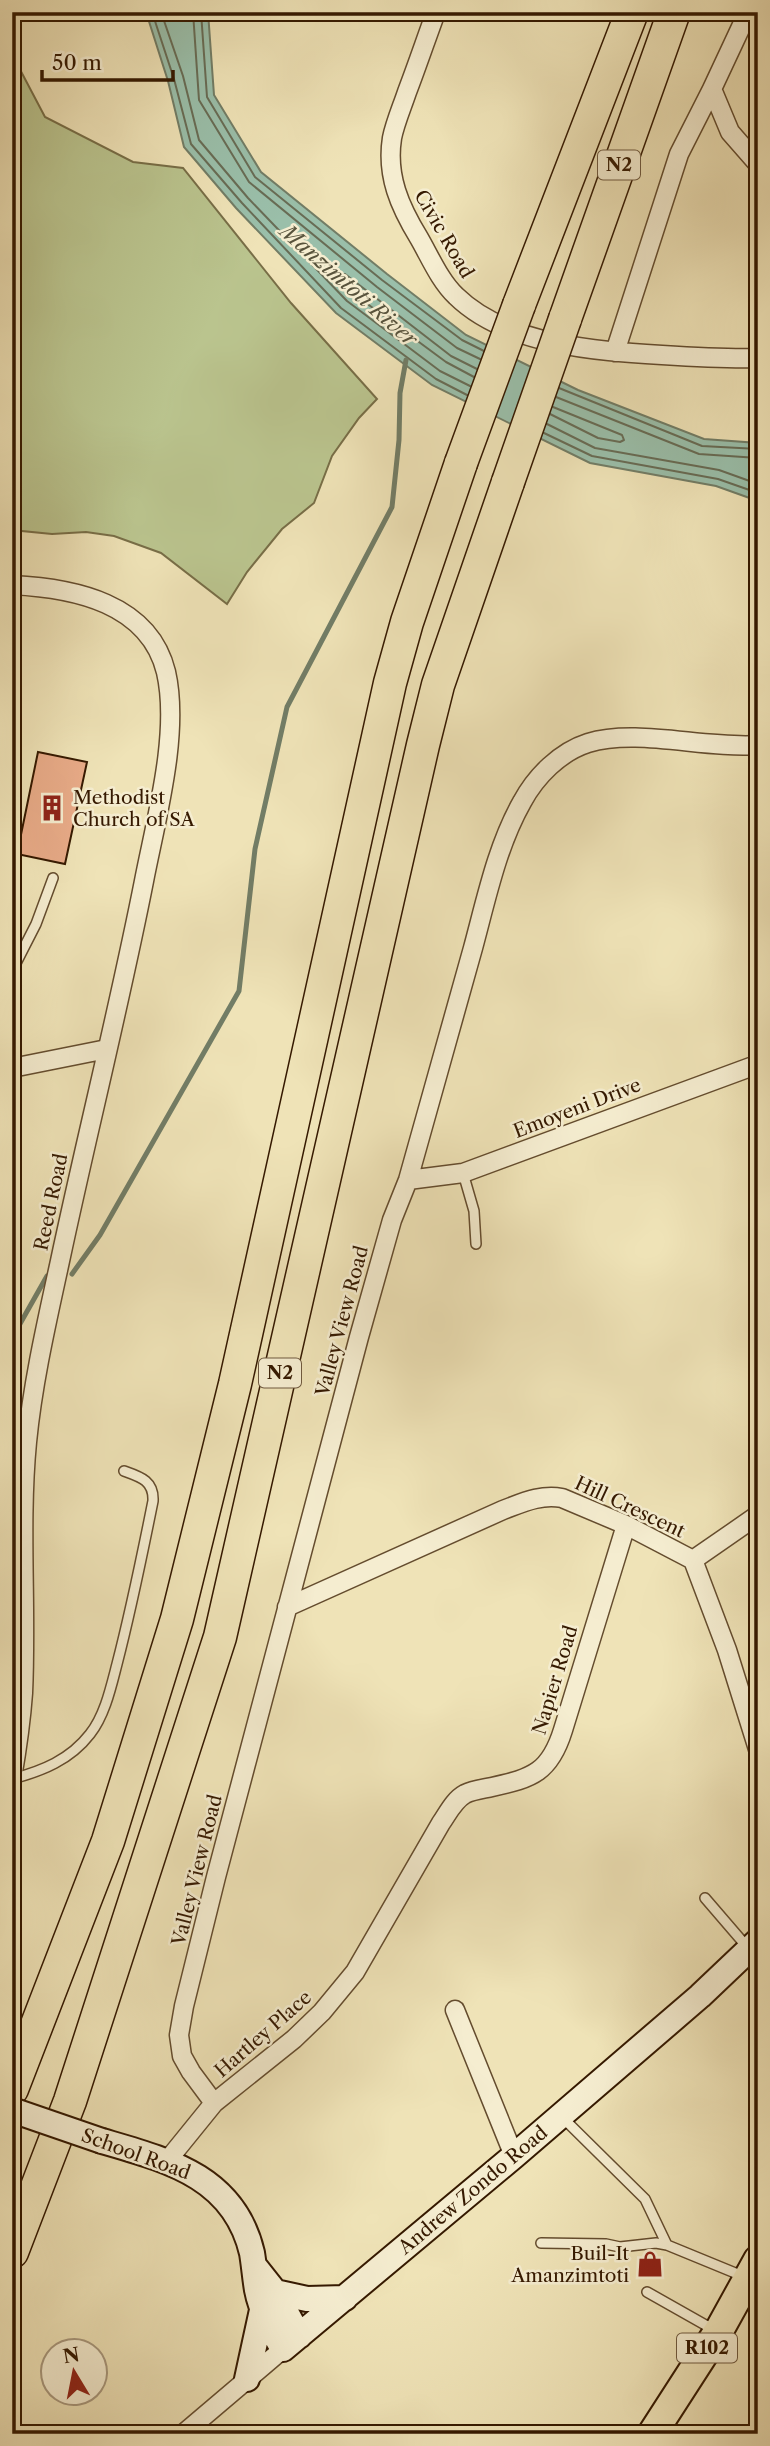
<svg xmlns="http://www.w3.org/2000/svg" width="770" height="2446" font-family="'Libre Caslon Text',serif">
<rect width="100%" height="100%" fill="#efe3b7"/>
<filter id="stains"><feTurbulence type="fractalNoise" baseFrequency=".00286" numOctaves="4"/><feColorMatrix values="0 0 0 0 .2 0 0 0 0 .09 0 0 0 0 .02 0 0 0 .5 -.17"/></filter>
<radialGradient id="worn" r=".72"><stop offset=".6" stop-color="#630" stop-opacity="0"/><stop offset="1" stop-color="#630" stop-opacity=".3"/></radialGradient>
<path fill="#bac48e" stroke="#786e47" stroke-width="2" d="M15 60 45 117 133 162 183 168 291 303 377 399 359 418 332 456 314 503 282 529 247 572 227 604 161 553 114 536 86 532 52 534 12 530V65Z"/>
<path fill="#9abfaa" stroke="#727d66" stroke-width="2" d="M146 12H208L214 95 261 172 387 274 466 335 578 390 704 439 758 443V501L716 486 590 463 432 385 336 313 236 208 184 147 168 81Z"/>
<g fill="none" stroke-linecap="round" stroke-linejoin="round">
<path stroke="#686c55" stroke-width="2" d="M152 12 174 79 191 144 242 203 341 308 436 379 467 395
M161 12 183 76 199 140 248 198 347 301 440 371 470 386
M193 12 199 100 249 182 377 287 457 348 480 359
M201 12 207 97 255 177 382 280 462 340 484 351
M474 377 446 362 354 294 340 279V275L345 274 451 356 477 369
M559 388 702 446 758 449
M556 397 699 454 758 458
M550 414 598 438 620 442 624 440 622 435 553 407
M547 424 595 448 719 470 758 484
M544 433 592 456 718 479 758 493"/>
<path stroke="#727d66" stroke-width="5" d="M72 1274 100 1235 239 991 255 849 287 707 392 507 399 440 400 393 406 360
M12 1338 47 1276"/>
</g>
<path fill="#e8ab88" stroke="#351900" stroke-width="2" d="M758 130V151L747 140Z
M38 752 87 762 65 864 17 854Z"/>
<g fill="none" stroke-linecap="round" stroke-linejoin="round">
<g stroke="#644c2e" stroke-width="12">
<path id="lane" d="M12 971 36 924 53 878
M463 1173 474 1211 476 1244
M12 1779C42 1771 70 1760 90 1734 105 1715 111 1687 117 1664 131 1610 142 1556 153 1501 154 1481 141 1477 124 1471
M705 1898 748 1948
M562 2117 645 2199 667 2245
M541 2243 606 2244 620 2247 656 2243 667 2245 745 2277
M647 2292 716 2331"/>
</g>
<g stroke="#644c2e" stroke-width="21">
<path id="street" d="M436 12C426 39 417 66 407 92 402 107 395 123 392 138 386 176 400 207 419 238 430 257 440 281 456 296 506 345 596 351 662 355 694 357 726 359 758 358
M748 12 712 89 730 132 758 164
M615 352 679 154 712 89
M12 585C74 588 149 603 166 672 180 733 156 819 144 881 119 1008 87 1134 60 1261 47 1321 33 1381 27 1442 19 1525 27 1609 23 1693 21 1721 17 1749 12 1778
M12 1068 107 1049
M408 1180 463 1173 756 1065
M693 1560 758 1515
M287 1607 503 1510C522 1503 540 1494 562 1498L626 1525 693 1560 727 1650 758 1749
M455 2010 514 2156
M214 2103 191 2072 182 2056 179 2035 184 2006 216 1877 359 1337 392 1220 408 1180C430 1103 451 1025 473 948 486 900 497 846 522 802 536 776 560 752 588 743 637 728 704 749 758 745
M167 2161 214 2103 294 2039 322 2012 355 1972 441 1823C448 1813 454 1800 465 1794 473 1790 483 1789 492 1787 533 1778 550 1772 563 1730L626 1525
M183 2434 283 2349"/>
</g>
<g stroke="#351900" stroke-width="28">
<path id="secondary" d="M102 2141C167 2160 234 2176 252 2253 254 2265 255 2278 257 2290 261 2311 272 2330 283 2349L514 2156 700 1996 758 1941
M256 2268 275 2292 299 2336
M275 2292 307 2299 345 2298
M247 2379 262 2310"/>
</g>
<g stroke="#351900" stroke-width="32">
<path id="primary" d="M652 2434 721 2327 758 2260"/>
</g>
<g stroke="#351900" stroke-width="35">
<path id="highway" d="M519 305 632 12
M565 319 674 12
M12 2089 108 1841 177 1619 235 1384 390 683 407 622 461 463
M12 2252 70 2101 220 1637 423 745 438 685 508 482"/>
</g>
<use href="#lane" stroke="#f5edd0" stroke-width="9"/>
<use href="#street" stroke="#f5edd0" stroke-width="18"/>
<use href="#secondary" stroke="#f5edd0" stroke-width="24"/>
<use href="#primary" stroke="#efe3b7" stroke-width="28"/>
<use href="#highway" stroke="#efe3b7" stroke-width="32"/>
<g stroke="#351900" stroke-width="28" stroke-linecap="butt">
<path id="secondary-bridge" d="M12 2110 102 2141"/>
</g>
<g stroke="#351900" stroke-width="35" stroke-linecap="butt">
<path id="highway-bridge" d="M461 463 519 305
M508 482 565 319"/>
</g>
<use href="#secondary-bridge" stroke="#f5edd0" stroke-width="24"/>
<use href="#highway-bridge" stroke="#efe3b7" stroke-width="32"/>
</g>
<defs>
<g id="building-bare" transform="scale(2.1)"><path d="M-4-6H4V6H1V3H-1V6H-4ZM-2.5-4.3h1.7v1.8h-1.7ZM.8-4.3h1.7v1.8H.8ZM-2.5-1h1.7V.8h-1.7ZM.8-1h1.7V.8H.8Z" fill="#8f2418" stroke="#f5edd0" stroke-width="2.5" paint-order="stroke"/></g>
<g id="shop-bare" transform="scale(2.1)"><path d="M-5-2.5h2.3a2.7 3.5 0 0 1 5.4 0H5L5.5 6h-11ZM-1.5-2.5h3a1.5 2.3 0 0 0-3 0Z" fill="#8f2418" stroke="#f5edd0" stroke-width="2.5" paint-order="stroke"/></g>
</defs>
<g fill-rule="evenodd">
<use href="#building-bare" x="52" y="808"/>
<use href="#shop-bare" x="650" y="2264"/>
</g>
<g text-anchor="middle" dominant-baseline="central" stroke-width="5" stroke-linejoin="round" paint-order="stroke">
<g fill="#f5edd0" stroke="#6f593e" stroke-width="2">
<rect x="598" y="150.5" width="42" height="29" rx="5"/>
<rect x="259" y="1358.5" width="42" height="29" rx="5"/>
<rect x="677" y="2333.5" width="60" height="29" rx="5"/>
</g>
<g font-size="18" font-weight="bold" fill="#351900">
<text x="619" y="165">N2</text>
<text x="280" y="1373">N2</text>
<text x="707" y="2348">R102</text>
</g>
<g font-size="19" fill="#351900" stroke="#f5edd0">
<text transform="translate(444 234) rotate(60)">Civic Road</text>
<text transform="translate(577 1108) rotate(-21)">Emoyeni Drive</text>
<text transform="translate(51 1202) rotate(-78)">Reed Road</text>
<text transform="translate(342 1321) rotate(-75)">Valley View Road</text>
<text transform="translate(630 1507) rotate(25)">Hill Crescent</text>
<text transform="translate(555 1680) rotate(-73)">Napier Road</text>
<text transform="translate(197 1870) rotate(-76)">Valley View Road</text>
<text transform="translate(263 2034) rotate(-41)">Hartley Place</text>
<text transform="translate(136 2154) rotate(20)">School Road</text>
<text transform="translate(473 2190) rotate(-40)">Andrew Zondo Road</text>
</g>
<g font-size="19" fill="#351900" stroke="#f5edd0" text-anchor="start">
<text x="73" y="797">Methodist<tspan x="73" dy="22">Church of SA</tspan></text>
<text x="629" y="2253" text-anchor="end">Buil-It<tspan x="629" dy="22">Amanzimtoti</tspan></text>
</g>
<g font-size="21" font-style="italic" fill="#58533c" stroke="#f5edd0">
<text transform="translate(349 285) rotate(41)">Manzimtoti River</text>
</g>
</g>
<rect width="770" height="2446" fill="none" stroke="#efe3b7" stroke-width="42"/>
<rect x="14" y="14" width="742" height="2418" fill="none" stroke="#351900" stroke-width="3.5"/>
<rect x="21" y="21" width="728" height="2404" fill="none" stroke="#351900" stroke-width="2"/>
<g transform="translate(74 2372) rotate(350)"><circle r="33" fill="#f5edd0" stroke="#a8987d" stroke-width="2"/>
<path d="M0-5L12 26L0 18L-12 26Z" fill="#8f2418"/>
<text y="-10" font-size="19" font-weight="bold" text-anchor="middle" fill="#351900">N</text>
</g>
<path d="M42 70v10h131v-10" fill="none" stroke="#351900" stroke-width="3.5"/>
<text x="52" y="70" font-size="21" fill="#351900" stroke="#f5edd0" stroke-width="5" paint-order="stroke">50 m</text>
<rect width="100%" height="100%" filter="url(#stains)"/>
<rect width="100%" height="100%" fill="url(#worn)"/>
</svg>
